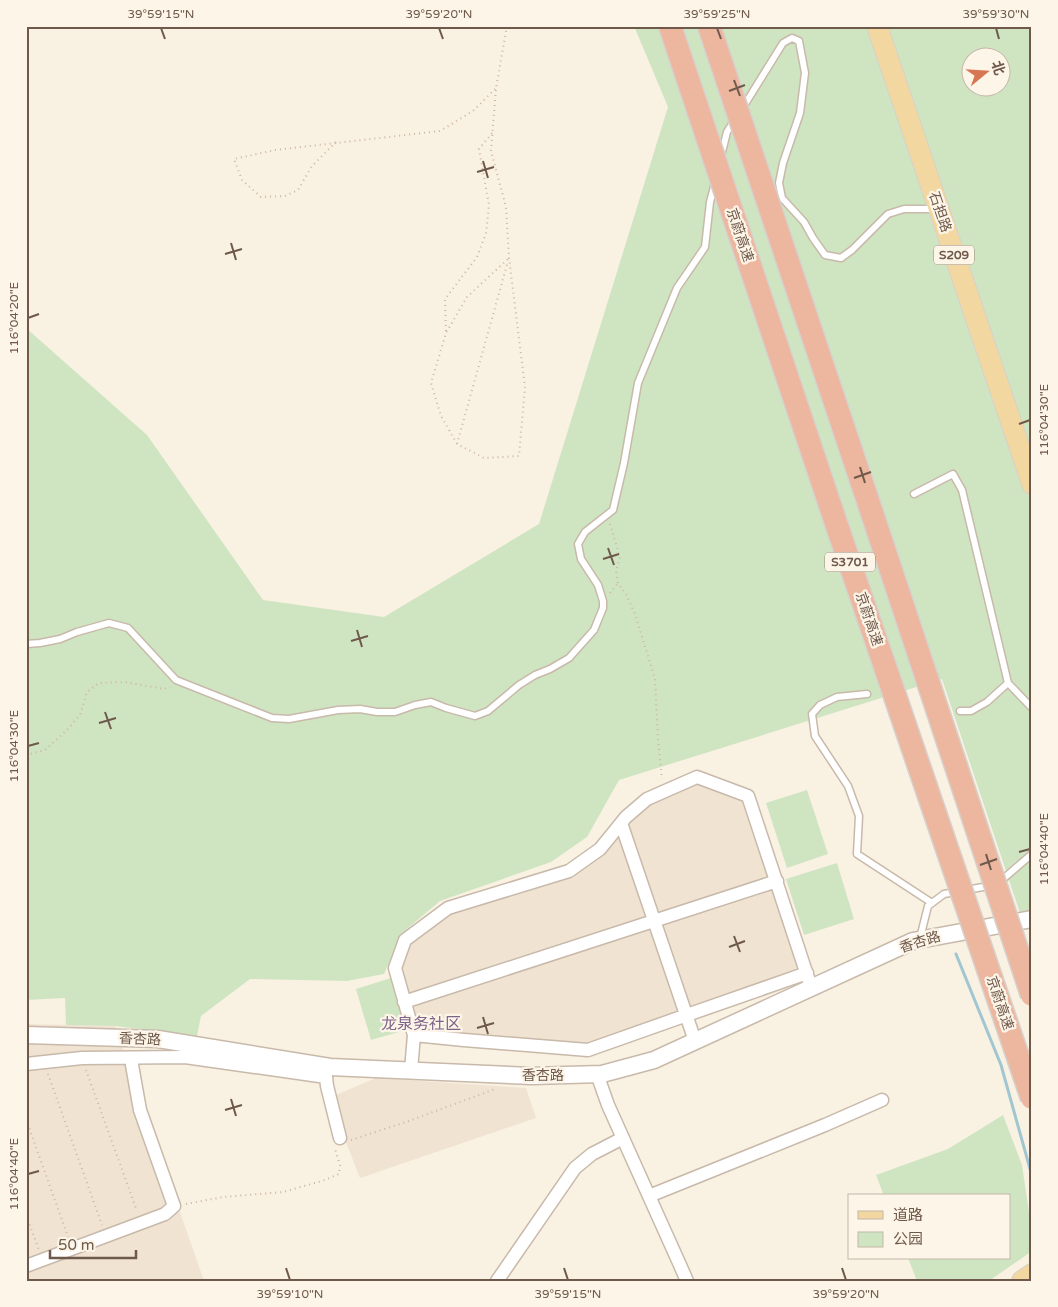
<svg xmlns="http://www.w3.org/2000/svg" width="1058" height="1307" font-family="'Varela Round','Noto Sans SC',sans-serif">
<rect width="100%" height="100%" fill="#f9f1e2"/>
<path fill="#f0e3d1" d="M694 783 742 795 804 972 571 1053 422 1043 398 968 422 926 468 903 577 866 643 808Z
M26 1024 115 1026 204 1281H26Z
M376 1078 526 1088 536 1118 360 1178 329 1098Z"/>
<path fill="#cfe5c2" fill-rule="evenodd" d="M634 26H1032V913L1021 916 942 679 619 780 587 837 551 862 440 901 401 934 384 974 347 981 250 979 201 1016 197 1036 115 1026 66 1025 65 998 26 1000V328L147 435 263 600 384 617 539 524 668 107ZM970 58H1000V88H970Z
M807 790 828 854 787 868 766 803Z
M837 863 854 919 804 935 786 879Z
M391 978 406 1030 371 1040 356 989Z
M1003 1115 1022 1165 1032 1233V1251L989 1281H917L908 1258H1009V1196H884L876 1175 948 1149Z"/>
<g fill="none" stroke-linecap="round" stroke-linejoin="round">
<path stroke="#a0c7d1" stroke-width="3" d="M956 954 1001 1065 1032 1176"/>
<g stroke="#c8b9aa" stroke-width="9">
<path id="service" d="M742 109 783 43 792 38 799 41 805 73 800 113 783 163 779 183 782 198 804 222 813 238 825 255 841 258 852 250 888 214 904 209H937
M721 156 727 132 735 119
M914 494 953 474 962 490 1008 683 1032 708
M26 644 40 643 60 639 77 632 109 623 128 628 176 680 272 718 289 719 338 710 360 709 377 712H395L415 705 431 702 446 708 475 716 488 711 519 685 535 675 550 669 569 658 594 630 603 608V601L598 585 581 559 578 544 585 532 613 510 624 463 638 383 677 288 705 247 710 202 715 183
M867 694 837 697 820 705 812 714 815 736 848 786 859 816 857 854 932 903
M960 711H971L987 702 1008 683
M920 938 928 906 944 894 983 887 1003 879 1032 854"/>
</g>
<g stroke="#c8b9aa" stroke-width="15">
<path id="minor" d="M621 823 695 1041
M404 1002 777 881
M414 1035 464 1040 588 1050 687 1015 807 973
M26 1064 82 1058 185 1057 326 1077
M325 1068 327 1086 340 1138
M411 1070 414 1035 395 968 405 940 448 908 569 871 600 849 626 817 647 799 697 777 748 796 811 987
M597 1074 608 1105 680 1265 687 1281
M649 1196 825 1125 882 1100
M26 1266 165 1214 174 1206 140 1110 132 1065 133 1058
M497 1281 575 1168 592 1154 623 1138"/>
</g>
<g stroke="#c8b9aa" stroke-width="19">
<path id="tertiary" d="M26 1035 158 1039 330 1067 531 1076 602 1074 654 1060 913 941 1032 919"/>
</g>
<g stroke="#d6d1cd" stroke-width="22">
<path id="primary" d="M877 26 1032 484
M1022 1281 1032 1274"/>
</g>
<path stroke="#d0b5a0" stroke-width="2" stroke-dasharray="1 4" stroke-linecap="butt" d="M507 26 496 88 491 151 506 207 509 258 525 387 519 456 484 458 457 444 441 416 431 383 446 333 467 297 509 258
M336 142 312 166 298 190 285 196 261 197 242 180 234 159 275 150 440 131 473 111 496 88
M446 331 445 299 477 257 486 233 489 205 479 149 493 132
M457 444 508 261
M610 524 620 557 616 571 618 583 626 594 635 614 655 679 658 740 662 779
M610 593 618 583
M26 755 45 750 67 730 80 715 87 692 99 683 125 682 164 689 170 687
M86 1070 137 1211
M48 1074 102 1225
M26 1119 68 1237
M351 1140 409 1121 495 1089
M186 1204 223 1197 283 1192 322 1181 339 1174 340 1165 335 1149
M26 1215 39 1250"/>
<use href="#service" stroke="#fff" stroke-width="6"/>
<use href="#minor" stroke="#fff" stroke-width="12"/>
<use href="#tertiary" stroke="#fff" stroke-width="16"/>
<use href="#primary" stroke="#f2d7a0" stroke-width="20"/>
<g stroke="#d6d1cd" stroke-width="25" stroke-linecap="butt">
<path id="motorway-bridge" d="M670 26 835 520 1032 1098
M709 26 872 513 1032 995"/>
</g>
<use href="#motorway-bridge" stroke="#edb69f" stroke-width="22"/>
</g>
<path fill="none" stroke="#6e594b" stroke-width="2" d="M161 28 165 39M439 28 443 39M717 28 721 39M996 28 999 39M734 80 740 96M729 91 745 85M483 161 488 178M477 172 494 167M231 243 236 260M225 254 242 249M28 318 39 314M1019 424 1030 420M860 467 865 483M854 478 871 472M608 548 614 565M603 559 619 554M357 630 362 647M351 641 368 636M105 712 111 729M99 723 116 718M28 746 39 743M1019 852 1030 849M986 854 991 870M980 865 997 859M734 936 740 952M729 947 745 941M483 1017 488 1034M477 1028 494 1023M231 1099 236 1116M225 1110 242 1105M28 1174 39 1171M286 1268 290 1280M564 1268 568 1280M842 1268 846 1280"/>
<g text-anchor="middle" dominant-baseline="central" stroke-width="4.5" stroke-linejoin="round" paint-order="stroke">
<g fill="#fdf5e7" stroke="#99887a" stroke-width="1">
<rect x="934" y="245.5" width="40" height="19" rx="4"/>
<rect x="825" y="552.5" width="50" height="19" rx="4"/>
</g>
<g font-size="12" font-weight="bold" fill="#6e594b">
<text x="954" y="255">S209</text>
<text x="850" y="562">S3701</text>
</g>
<g font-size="14" fill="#6e594b" stroke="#fdf5e7">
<text transform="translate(940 212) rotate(71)">石担路</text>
<text transform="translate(740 235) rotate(71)">京蔚高速</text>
<text transform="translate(869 619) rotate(71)">京蔚高速</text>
<text transform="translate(920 942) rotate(-17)">香杏路</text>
<text transform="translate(1000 1003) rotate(71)">京蔚高速</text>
<text transform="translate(140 1039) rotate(3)">香杏路</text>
<text x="543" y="1075">香杏路</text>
</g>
<g font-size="16" fill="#7e638a" stroke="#fdf5e7">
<text x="421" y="1024">龙泉务社区</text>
</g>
</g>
<rect width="1058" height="1307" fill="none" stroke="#fdf5e7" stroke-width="55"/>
<rect x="848" y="1194" width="162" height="65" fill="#fdf5e7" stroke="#c4b7a9"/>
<rect x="858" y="1211" width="25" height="8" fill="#f2d7a0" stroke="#c4b7a9"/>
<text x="893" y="1220" font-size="15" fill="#6e594b">道路</text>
<rect x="858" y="1232" width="25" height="15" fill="#cfe5c2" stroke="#c4b7a9"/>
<text x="893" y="1244" font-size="15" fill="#6e594b">公园</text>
<g transform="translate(986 72) rotate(72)"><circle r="24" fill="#fdf5e7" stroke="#c4b7a9"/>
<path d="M0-4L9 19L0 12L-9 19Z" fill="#d77653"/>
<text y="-8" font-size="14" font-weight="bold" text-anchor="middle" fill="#6e594b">北</text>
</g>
<path d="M50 1250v8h86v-8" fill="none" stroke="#6e594b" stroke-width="2.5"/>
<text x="58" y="1250" font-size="15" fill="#6e594b" stroke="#fdf5e7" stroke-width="4" paint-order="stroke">50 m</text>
<rect x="28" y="28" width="1002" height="1252" fill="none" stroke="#6e594b" stroke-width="2"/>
<g font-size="12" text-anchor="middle" fill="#6e594b">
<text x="161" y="18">39°59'15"N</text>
<text x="439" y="18">39°59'20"N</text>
<text x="717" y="18">39°59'25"N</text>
<text x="996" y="18">39°59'30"N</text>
<text transform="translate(14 318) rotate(-90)" y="4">116°04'20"E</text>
<text transform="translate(1044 420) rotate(-90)" y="4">116°04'30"E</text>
<text transform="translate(14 746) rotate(-90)" y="4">116°04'30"E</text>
<text transform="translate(1044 849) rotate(-90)" y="4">116°04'40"E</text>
<text transform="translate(14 1174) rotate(-90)" y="4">116°04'40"E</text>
<text x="290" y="1298">39°59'10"N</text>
<text x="568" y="1298">39°59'15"N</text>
<text x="846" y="1298">39°59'20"N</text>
</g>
</svg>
